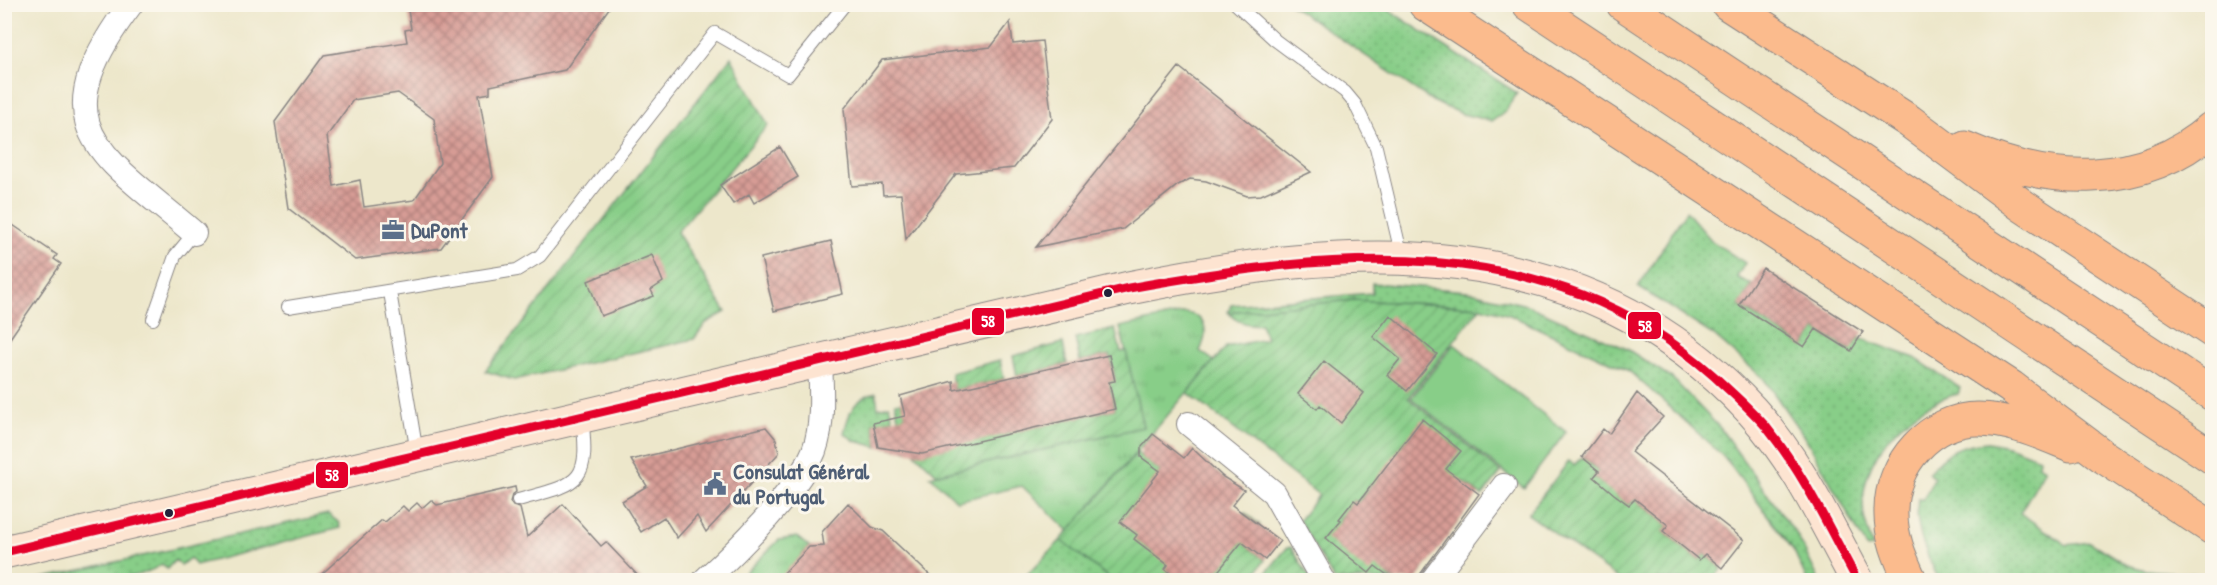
<svg xmlns="http://www.w3.org/2000/svg" width="2217" height="585" font-family="'Patrick Hand',sans-serif">
<defs>
<pattern id="grass-dots" width="8" height="8" patternUnits="userSpaceOnUse" patternTransform="scale(1.5)"><rect width="8" height="8" fill="#88ce88"/><path d="M2 2h.1M6 6h.1" fill="none" stroke="#75b176" stroke-width="1.8" stroke-linecap="round"/></pattern>
<pattern id="park-tufts" width="24" height="20" patternUnits="userSpaceOnUse" patternTransform="scale(1.5)"><rect width="24" height="20" fill="#88ce88"/><path d="M3 7l-1-3M5 7V3M7 7l1-3M15 17l-1-3M17 17v-4M19 17l1-3" fill="none" stroke="#75b176"/></pattern>
<pattern id="garden-furrows" width="10" height="10" patternUnits="userSpaceOnUse" patternTransform="scale(1.5)"><rect width="10" height="10" fill="#88ce88"/><path d="M-1 1l2-2M0 10L10 0M9 11l2-2" fill="none" stroke="#75b176"/></pattern>
<pattern id="building-cross-hatch" width="8" height="8" patternUnits="userSpaceOnUse" patternTransform="scale(1.5)"><rect width="8" height="8" fill="#d79c95"/><path d="M0 0l8 8M0 8l8-8" fill="none" stroke="#ae7f7b"/></pattern>
</defs>
<rect width="100%" height="100%" fill="#fbf7ec"/>
<filter id="ink" filterUnits="userSpaceOnUse"><feTurbulence type="fractalNoise" baseFrequency=".0167" numOctaves="2"/><feDisplacementMap in="SourceGraphic" scale="12" xChannelSelector="R" yChannelSelector="G"/><feConvolveMatrix kernelMatrix="1 2 1 2 8 2 1 2 1" color-interpolation-filters="sRGB"/></filter>
<filter id="wash" filterUnits="userSpaceOnUse"><feTurbulence type="fractalNoise" baseFrequency=".008" numOctaves="4" result="noise"/><feDisplacementMap in="SourceGraphic" scale="24" xChannelSelector="R" yChannelSelector="G"/><feGaussianBlur stdDeviation="1.35" result="paint"/><feColorMatrix in="noise" values="0 0 0 0 0 0 0 0 0 0 0 0 0 0 0 0 0 1.4 0 .05"/><feComposite in="paint" operator="in"/></filter>
<g filter="url(#wash)">
<rect width="100%" height="100%" fill="#ede7cb"/>
<path fill="url(#grass-dots)" stroke="#557862" stroke-width="1.5" d="M1291 5H1381L1517 93 1504 113 1492 121 1462 114 1434 102Z
M1686 211 1712 241 1745 263 1737 277 1752 285 1739 306 1804 347 1816 329 1850 351 1859 338 1915 358 1960 388 1958 394C1907 406 1856 459 1864 516 1866 526 1870 537 1873 547L1867 548 1809 444 1764 379 1713 335 1638 287Z
M1372 283 1467 291 1527 305 1627 349 1672 378 1720 428 1797 535 1819 580H1807L1794 551 1725 458 1675 412 1629 371 1510 315 1481 307 1354 300 1228 312 1231 305 1372 293Z
M876 393 878 408 889 405 893 419 873 423 878 447 855 441 844 433C849 412 853 399 876 393Z
M1988 442 2008 446 2039 458 2038 465 2045 469 2020 513 2067 545 2090 542 2127 565 2146 570 2195 574 2203 580H1939C1926 552 1914 530 1918 498L1923 500 1934 478 1928 473C1948 451 1958 444 1988 442Z
M328 514 338 522 340 528 196 565 190 558 181 565 175 560 167 569 162 564C134 585 71 581 36 580Z
M1061 540 1112 580H1022Z"/>
<path fill="url(#park-tufts)" stroke="#557862" stroke-width="1.5" d="M1184 313C1207 315 1209 332 1200 351L1214 361 1069 531 1022 486 957 501 930 476 1143 427 1120 327Z
M797 537 809 547 801 556V560L780 578V580H738L779 540Z"/>
<path fill="url(#garden-furrows)" stroke="#557862" stroke-width="1.5" d="M731 57 768 125 677 232 726 312 706 323 694 339 514 380 485 371Z
M1354 300 1481 307 1408 398 1501 472 1482 496 1463 481 1445 504 1405 509 1371 484 1358 503 1354 500 1339 519 1384 554 1396 567 1388 576 1394 580H1334L1299 520 1319 495 1188 393 1226 347 1266 339 1261 324C1249 326 1235 322 1228 312Z
M1115 329 1121 352 1126 351 1143 427 937 474C907 446 903 444 895 403L912 400 992 437 1115 409 1109 382 1115 380 1110 355 1080 361 1075 338Z
M1063 343 1067 364 1017 376 1013 356Z
M1000 360 1004 379 954 390 951 373Z
M1137 453 1233 529 1245 513 1260 525 1246 545 1265 560 1250 580H1112L1061 540Z
M1582 457 1599 471 1594 477 1629 505 1635 499 1668 525 1664 532 1699 560 1705 554 1722 568 1714 578 1717 580H1620L1528 514 1569 461 1574 465Z
M1291 547 1311 580H1260L1287 548Z"/>
<path fill="#88ce88" stroke="#557862" stroke-width="1.5" d="M1454 344 1566 432 1524 488 1411 398Z"/>
<g id="blocks">
<path fill="url(#building-cross-hatch)" fill-rule="evenodd" d="M407 4H612L565 70 490 86V93L479 95 493 177 441 248 355 260 288 208 275 122 324 55 407 42 405 30 411 29ZM398 93 434 119 440 163 414 200 364 207 360 180 334 186 327 136 353 100Z
M1010 22 1013 44 1042 41 1052 119 1014 168 956 174 906 239 901 194 883 195 882 184 852 186 844 109 882 60 991 47Z
M1179 67 1311 172 1261 195 1247 196 1206 181 1190 179 1178 185 1123 229 1036 247Z
M780 147 798 177 754 203 749 194 733 204 720 185Z
M4 219 57 255 54 259 61 264 4 347Z
M831 241 843 294 774 311 761 258Z
M652 255 663 282 651 290 654 296 601 316 588 281Z
M1763 268 1863 332 1851 351 1816 329 1804 347 1739 305Z
M1390 315 1437 354 1407 391 1387 375 1400 359 1373 337Z
M1109 355 1115 381 1109 382 1115 409 922 454 878 447 873 423 905 416 900 396 953 381 954 390Z
M1324 361 1364 393 1341 423 1320 405 1317 409 1298 394Z
M1637 393 1663 417 1631 452 1744 540 1722 568 1705 554 1699 560 1663 531 1668 525 1635 499 1629 505 1614 494 1594 477 1599 471 1582 457 1603 429 1609 434Z
M1422 419 1461 451 1446 469 1479 494 1416 580H1394L1375 566 1369 573 1326 538 1341 520 1339 519 1354 500 1358 503Z
M766 427 776 439 779 453 706 532 697 516 677 538 664 517 641 532 622 501 647 486 631 460Z
M1153 434 1184 458 1192 448 1223 477 1244 490 1232 505 1280 541 1265 560 1242 542 1211 580H1179L1165 569 1168 565 1134 539 1137 535 1120 522 1160 471 1141 457V448Z
M515 487 516 492 512 495 510 502 513 506 520 508 527 537 563 504 601 546 606 542 642 580H315L382 520 385 522 403 506 408 511 417 503 422 508 431 500 437 505Z
M848 503 872 527 883 531 935 580H777L809 547 824 546 822 532Z"/>
</g>
</g>
<g filter="url(#ink)">
<use href="#blocks" fill-opacity="0" stroke="#888483" stroke-width="1.5"/>
<g fill="none" stroke-linecap="round" stroke-linejoin="round">
<g stroke="#888483" stroke-width="14">
<path id="lane" d="M1236 4 1275 40 1345 92 1355 104 1376 147 1402 257
M390 292 417 453
M288 307 517 270 540 256 715 33 788 75 845 4
M153 319 175 256 194 233
M518 500C580 483 590 484 582 417"/>
</g>
<g stroke="#888483" stroke-width="26">
<path id="street" d="M131 4C37 129 101 153 194 233
M1189 424 1274 493 1323 580
M705 580C737 551 798 490 814 451 824 424 821 389 820 360
M1433 580 1504 486"/>
</g>
<g stroke="#888483" stroke-width="35">
<path id="secondary" d="M4 552 1129 288C1354 242 1581 226 1752 411 1797 460 1826 523 1857 580"/>
</g>
<g stroke="#888483" stroke-width="35">
<path id="primary" d="M1728 4 1909 121 2023 206 2212 331
M1965 148C2047 184 2140 191 2212 128"/>
</g>
<g stroke="#888483" stroke-width="35">
<path id="highway" d="M1425 4 2011 387 2104 457 2212 528
M1529 4 2212 457
M1623 4 2212 394
M1910 580C1900 558 1890 535 1891 510 1891 464 1930 419 1978 419 2011 419 2041 433 2071 445"/>
</g>
<use href="#lane" stroke="#fff" stroke-width="12"/>
<use href="#street" stroke="#fff" stroke-width="24"/>
<use href="#secondary" stroke="#fde4d1" stroke-width="33"/>
<use href="#primary" stroke="#fbbb8d" stroke-width="33"/>
<use href="#highway" stroke="#fbbb8d" stroke-width="33"/>
<g stroke="#fbf7ec" stroke-width="14">
<path id="bus-1" d="M4 552 1129 288C1333 251 1548 227 1715 377 1733 394 1751 409 1767 428 1804 474 1829 528 1857 580"/>
</g>
<use href="#bus-1" stroke="#e4002b" stroke-width="9"/>
</g>
</g>
<defs>
<g id="office-bare" transform="scale(1.8)"><path d="M-6-3h4V-5.5h4V-3h4V5H-6ZM-1-4.5V-3h2v-1.5ZM-6 0V1H6V0Z" fill="#5c6f8a" stroke="#fbf7ec" stroke-width="2.5" paint-order="stroke"/></g>
<g id="civic-bare" transform="scale(1.8)"><path d="M-.6-6.5H3V-4.5H.6V-3L4-1V1h2V6H-6V1h2V-1L-.6-3ZM-1.2 2.5V6h2.4V2.5Z" fill="#5c6f8a" stroke="#fbf7ec" stroke-width="2.5" paint-order="stroke"/></g>
</defs>
<g fill-rule="evenodd">
<use href="#office-bare" x="393" y="230"/>
<use href="#civic-bare" x="715" y="484"/>
</g>
<g fill="#22223b" stroke="#fbf7ec" stroke-width="2">
<circle cx="1108" cy="293" r="5"/>
<circle cx="169" cy="513" r="5"/>
</g>
<g text-anchor="middle" dominant-baseline="central" stroke-width="6" stroke-linejoin="round" paint-order="stroke">
<g font-size="22" font-weight="bold" fill="#4e5e75" stroke="#fbf7ec" text-anchor="start">
<text x="411" y="230">DuPont</text>
<text x="733" y="471">Consulat Général<tspan x="733" dy="25">du Portugal</tspan></text>
</g>
</g>
<g stroke="#fbf7ec" stroke-width="2">
<rect x="971" y="307" width="34" height="29" rx="6" fill="#e4002b"/>
<rect x="1627" y="311" width="35" height="29" rx="6" fill="#e4002b"/>
<rect x="315" y="461" width="34" height="28" rx="6" fill="#e4002b"/>
</g>
<g font-size="16" text-anchor="middle" font-weight="bold" fill="#fff">
<text x="988" y="327">58</text>
<text x="1645" y="332">58</text>
<text x="332" y="481">58</text>
</g>
<rect width="2217" height="585" fill="none" stroke="#fbf7ec" stroke-width="24"/>
</svg>
